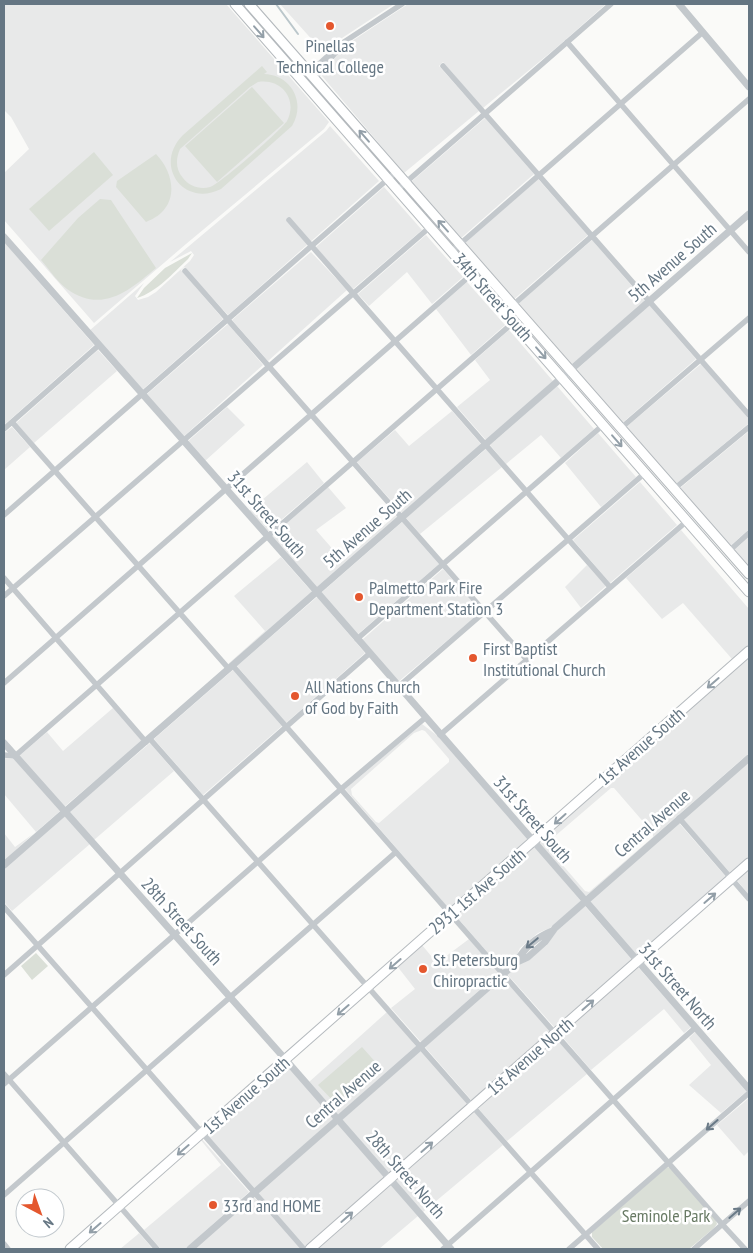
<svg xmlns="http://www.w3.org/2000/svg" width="753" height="1253" font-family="'PT Sans Narrow',sans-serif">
<rect width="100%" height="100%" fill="#fafaf8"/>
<path fill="#e8e9e9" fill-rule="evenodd" d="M4 4H226L329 122 324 129 186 244 94 323 4 220V173L29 149 11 117 4 110Z
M280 4H394L342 38 334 44 325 54Z
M408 4H606L556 48 483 108 443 62 439 66 479 111 404 173 322 76 343 47Z
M485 118 534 174 460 239 411 182Z
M330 126 379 181 228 315 184 267 181 270 223 319 142 390 89 331 144 283 135 296 138 300 148 297 156 292 190 261 194 255 191 251 170 262 326 131Z
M538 179 588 235 513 300 464 244Z
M384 187 422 230 353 289 316 247Z
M426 235 463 277 432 304 407 272 369 306 358 294Z
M592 240 645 301 570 366 517 305Z
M4 242 94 345 4 425Z
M311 252 347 290 268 361 232 320Z
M467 282 505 325 471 355 436 309Z
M649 305 696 359 621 424 575 371Z
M228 324 263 365 183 437 146 395Z
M509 330 553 381 486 440 457 407 490 380 475 360Z
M98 350 117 371 34 443 16 423Z
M701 364 749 419V423L675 485 625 428Z
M557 386 594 429 561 458 541 435 506 464 490 445Z
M227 407 245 425 205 461 187 442Z
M452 411 481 444 402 513 357 462 395 430 409 446Z
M12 427 30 447 4 470V433Z
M749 431V529L729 547 679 489Z
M598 433 636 477 601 507 565 463Z
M486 449 502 467 420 534 406 518Z
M307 462 324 483 267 532 249 511Z
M640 482 677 525 610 583 573 540Z
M328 487 346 508 316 530 343 561 396 515 398 517 317 588 271 537Z
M402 522 439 564 357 635 321 593Z
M681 530 749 609V647L614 766 732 659 683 603 662 619 626 578Z
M749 537V570L733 551Z
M281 557 312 592 229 665 228 664 265 631 234 596Z
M587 565 606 586 581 608 565 587Z
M443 569 481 612 398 682 362 640Z
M317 597 365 653 286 723 237 666Z
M749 655V753L585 897 538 842ZM611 788H614L653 833V837L589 892 585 891 547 847V843Z
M233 670 282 726 203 795 154 739Z
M113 708 142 741 64 807 19 756 47 732 63 751Z
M422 724 439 737 530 841 451 911 345 789ZM422 730 425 731 449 759V762L379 823 376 822 352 795 351 789 414 733Z
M150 743 174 771 94 840 69 812Z
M4 758 14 759 60 811 36 832 4 794Z
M749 762V859L732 875 683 819Z
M64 815 90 844 12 911 4 902V869Z
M679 823 727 878 637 956 589 902Z
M4 833 15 847 33 834 4 861Z
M534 846 581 901 550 928 538 933 520 948 515 959 503 970 455 915Z
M749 868V895L736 879Z
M585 906 633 961 556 1029 507 974 519 964 530 959 547 945 556 932Z
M469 939 499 973 421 1042 391 1008 415 989 397 966 422 945 437 963Z
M637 966 691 1027 684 1033 664 1009 591 1070 560 1034Z
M503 978 551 1033 473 1102 425 1047Z
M387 1012 416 1046 338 1115 309 1082Z
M695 1032 747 1091 721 1113 689 1085 711 1065 689 1038Z
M556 1038 587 1074 507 1141 477 1107Z
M421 1050 469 1106 390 1175 342 1120Z
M286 1064 333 1119 254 1189 206 1134Z
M749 1098V1151L744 1156 717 1125Z
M473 1110 503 1145 423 1212 394 1180Z
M338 1123 386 1179 307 1248 258 1193Z
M201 1138 249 1192 185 1249H161L144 1230 221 1165 200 1139Z
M390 1183 418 1216 379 1249H315Z
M254 1197 301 1249H194Z
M139 1233 153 1249H120L137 1235Z"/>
<path fill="#dadfd7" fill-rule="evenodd" d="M262 66 267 72 264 74C292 75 306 103 292 126L221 189C183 208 153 165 183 135ZM258 82C282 78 298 100 287 121 280 131 220 184 210 187 200 190 189 186 183 178 175 169 176 158 180 149L250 87Z
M252 87 284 123 217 182 185 146Z
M94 152 113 175 49 231 29 209Z
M156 154C177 176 179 210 146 222L116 187 117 181Z
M100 199 111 200 156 268C129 291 102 314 67 289 57 282 49 269 41 260L78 218Z
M192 253 188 259C173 273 157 292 137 298L144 288 165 268Z
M36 953 48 966 32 980 21 966Z
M362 1047 379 1066 335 1103 318 1085Z
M667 1167 671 1168 716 1220 717 1224 714 1228 689 1249H603L592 1237V1232Z"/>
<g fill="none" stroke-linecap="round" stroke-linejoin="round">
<path stroke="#bbc7cb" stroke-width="2" d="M276 4 298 34"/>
<g stroke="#b5babe" stroke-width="11">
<path id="primary" d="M70 1249 749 651
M310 1249 749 863"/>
</g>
<g stroke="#b4b9bd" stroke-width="11">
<path id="trunk" d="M235 4 749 592
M249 4 749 574"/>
</g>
<path stroke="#c3c8cc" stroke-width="5.5" d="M567 42 749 252
M303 66H312L319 64 341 44 402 4
M443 66 749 415
M314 79 336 52
M397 190 611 4
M289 220 610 587
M452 251 703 32
M185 271 527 660
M505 312 749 99
M12 422 229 669
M621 428 749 318
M4 429 98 346
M674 489 749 427
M4 515 396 172
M729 551 749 533
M4 578 146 742
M4 596 430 227
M357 639 603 425
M233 666 722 1224 745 1249
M4 683 480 267
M398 687 645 473
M440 735 687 521
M150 739 598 1249
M4 755 15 756 522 315
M679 818 749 899
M4 907 304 1249
M4 975 370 653
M4 1074 157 1249
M4 1084 341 789 425 718
M4 1195 396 852
M4 1244 8 1249
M443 1249 695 1028
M569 1249 749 1093
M694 1249 749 1201"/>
<path stroke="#c3c8cc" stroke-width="7" d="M679 4 749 87
M4 237 317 592 749 1089
M4 743 286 1060 451 1249
M4 865 749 214
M517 961C525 947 537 937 552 931
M190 1249 517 962 528 957 545 942 555 928 749 758"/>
<use href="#primary" stroke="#fff" stroke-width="9"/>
<use href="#trunk" stroke="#fff" stroke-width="9"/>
</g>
<defs><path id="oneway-shaft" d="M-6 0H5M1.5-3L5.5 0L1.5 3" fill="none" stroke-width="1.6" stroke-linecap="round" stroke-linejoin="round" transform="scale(1.25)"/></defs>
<g stroke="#939fa8">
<use href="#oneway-shaft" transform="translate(259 32) rotate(49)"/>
<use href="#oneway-shaft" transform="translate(364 136) rotate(-131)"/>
<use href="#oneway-shaft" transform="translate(443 226) rotate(-132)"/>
<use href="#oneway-shaft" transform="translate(541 353) rotate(49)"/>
<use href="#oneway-shaft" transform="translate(617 441) rotate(49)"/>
<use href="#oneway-shaft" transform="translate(713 683) rotate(139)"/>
<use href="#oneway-shaft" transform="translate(560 819) rotate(138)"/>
<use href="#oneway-shaft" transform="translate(710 898) rotate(-41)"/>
<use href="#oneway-shaft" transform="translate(395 964) rotate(139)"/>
<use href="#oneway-shaft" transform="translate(588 1005) rotate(-41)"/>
<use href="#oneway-shaft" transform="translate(343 1010) rotate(139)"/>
<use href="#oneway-shaft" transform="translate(427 1147) rotate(-41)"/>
<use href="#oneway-shaft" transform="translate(183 1150) rotate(139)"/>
<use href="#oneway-shaft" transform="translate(347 1217) rotate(-41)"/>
<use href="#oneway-shaft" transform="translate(95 1228) rotate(139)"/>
</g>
<g stroke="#6a7a87">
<use href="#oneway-shaft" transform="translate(532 943) rotate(140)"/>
<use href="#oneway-shaft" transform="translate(712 1125) rotate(139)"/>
<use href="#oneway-shaft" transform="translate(735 1213) rotate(-41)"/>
</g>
<g fill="#e4572e" stroke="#fff" stroke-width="2">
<circle cx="330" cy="26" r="5"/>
<circle cx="359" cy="597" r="5"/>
<circle cx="473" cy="658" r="5"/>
<circle cx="295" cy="696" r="5"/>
<circle cx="423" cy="969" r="5"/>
<circle cx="213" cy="1205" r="5"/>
</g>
<g text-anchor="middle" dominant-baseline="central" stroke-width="5" stroke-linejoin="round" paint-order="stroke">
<g font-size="18" fill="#657683" stroke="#fff" text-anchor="start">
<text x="330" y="45" text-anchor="middle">Pinellas<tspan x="330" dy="21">Technical College</tspan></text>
<text x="369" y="587">Palmetto Park Fire<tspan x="369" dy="21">Department Station 3</tspan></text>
<text x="483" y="648">First Baptist<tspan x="483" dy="21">Institutional Church</tspan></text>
<text x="305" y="686">All Nations Church<tspan x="305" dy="21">of God by Faith</tspan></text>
<text x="433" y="959">St. Petersburg<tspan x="433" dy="21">Chiropractic</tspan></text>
<text x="223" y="1205">33rd and HOME</text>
</g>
<g font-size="18" fill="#657683" stroke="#fff">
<text transform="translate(672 262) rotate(-41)">5th Avenue South</text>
<text transform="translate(493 297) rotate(49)">34th Street South</text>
<text transform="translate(267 514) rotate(49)">31st Street South</text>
<text transform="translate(367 528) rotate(-41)">5th Avenue South</text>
<text transform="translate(641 746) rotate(-41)">1st Avenue South</text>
<text transform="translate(533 819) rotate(49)">31st Street South</text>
<text transform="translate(652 823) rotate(-41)">Central Avenue</text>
<text transform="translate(477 891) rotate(-41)">2931 1st Ave South</text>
<text transform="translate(182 921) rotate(48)">28th Street South</text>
<text transform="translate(678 986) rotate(49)">31st Street North</text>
<text transform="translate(530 1056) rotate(-41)">1st Avenue North</text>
<text transform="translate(343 1094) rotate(-41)">Central Avenue</text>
<text transform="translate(246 1095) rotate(-41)">1st Avenue South</text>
<text transform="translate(406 1174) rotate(49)">28th Street North</text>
</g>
<g font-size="18" fill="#687a64" stroke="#fff">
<text x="666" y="1215">Seminole Park</text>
</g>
</g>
<rect width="753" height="1253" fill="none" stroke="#657683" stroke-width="10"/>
<g transform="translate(40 1213) rotate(139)"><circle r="24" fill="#ffffff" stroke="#c1c8cd"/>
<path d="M0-4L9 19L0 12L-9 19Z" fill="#e4572e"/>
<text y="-8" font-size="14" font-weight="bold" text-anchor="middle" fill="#657683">N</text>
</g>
</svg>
